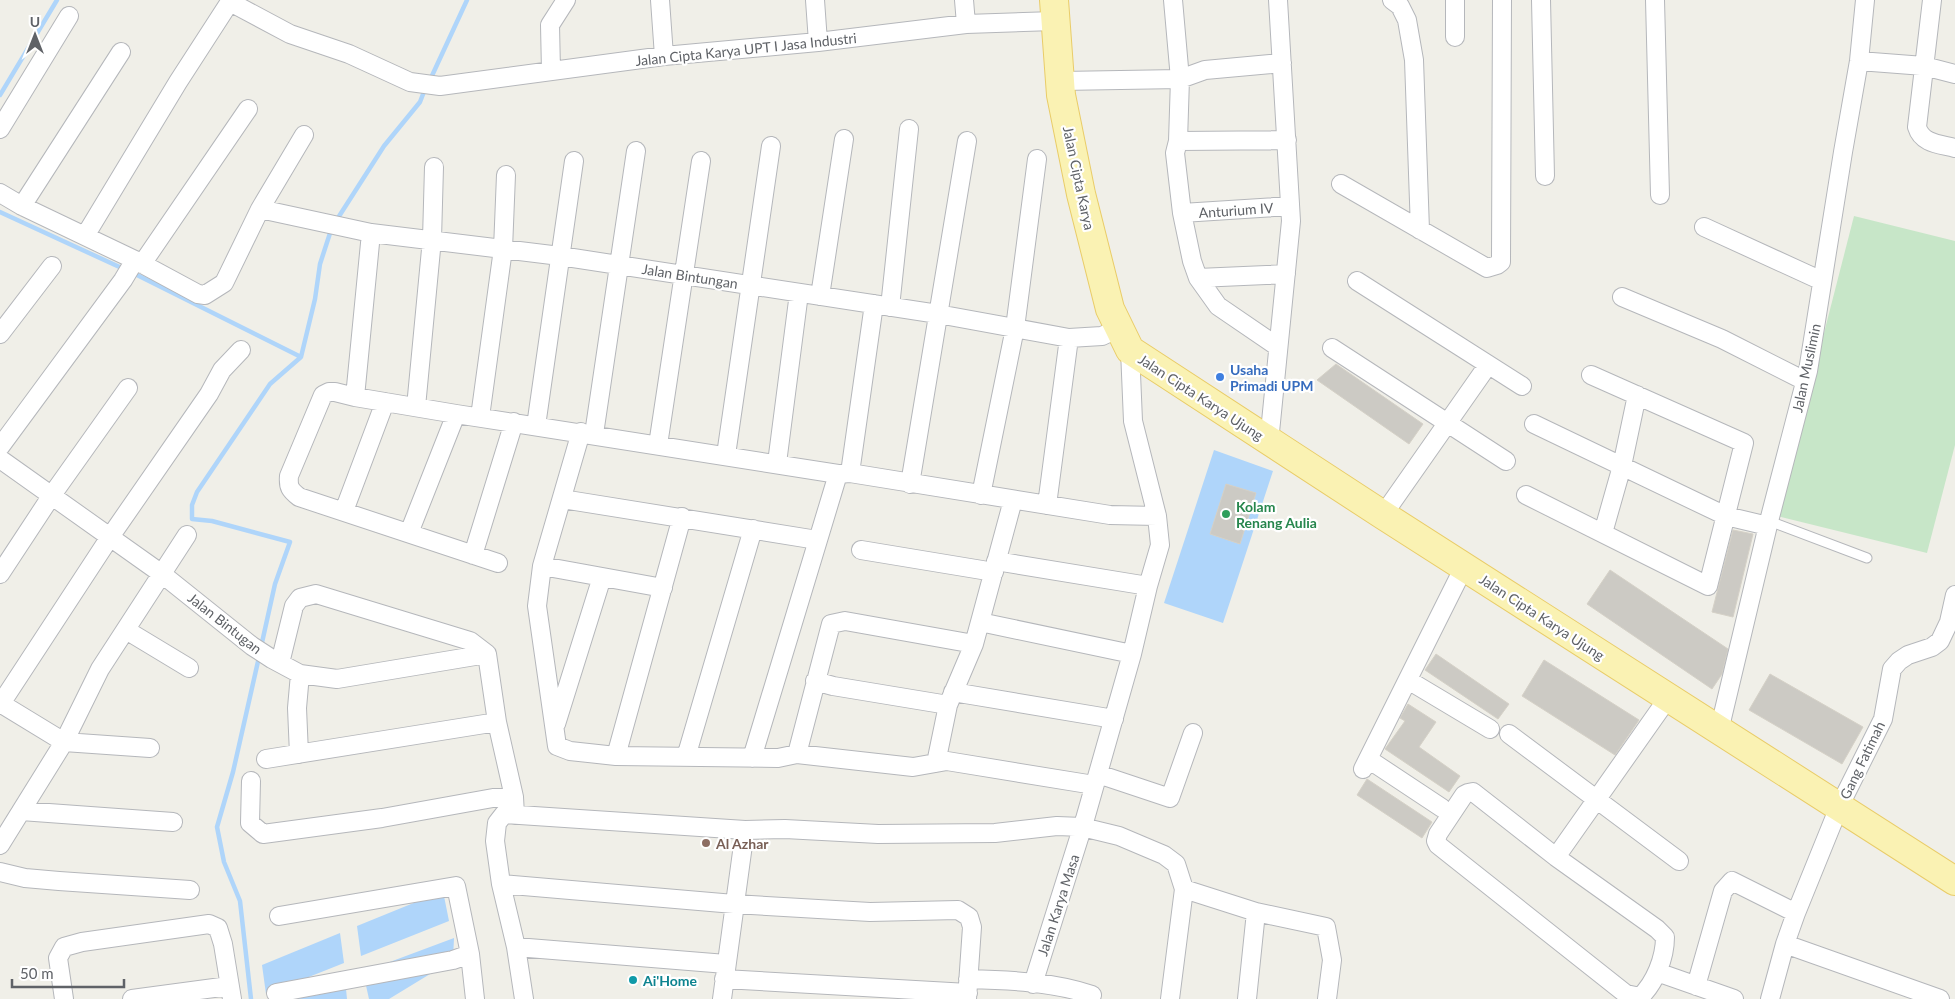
<svg xmlns="http://www.w3.org/2000/svg" width="1955" height="999" font-family="Lato,sans-serif">
<rect width="100%" height="100%" fill="#f0efe8"/>
<path fill="#c7e6c8" d="M1854 216 1955 241V445L1927 553 1777 516Z"/>
<path fill="#afd5fa" d="M1214 450 1273 471 1223 623 1164 603Z
M443 891 449 921 361 956 357 926Z
M340 933 344 963 266 994 262 965Z
M454 938 453 960 389 999H369L363 972Z
M345 979 347 999H290Z"/>
<g fill="none" stroke-linecap="round" stroke-linejoin="round">
<path stroke="#afd5fa" stroke-width="4.5" d="M430 80 467 0
M0 95 57 0
M0 212 126 270
M336 221 384 146 420 102 425 89
M133 273 301 357 270 384 197 492 192 505V519L212 521 290 542 275 584 261 647
M301 357 315 299 320 264 332 227
M251 999 240 901 224 862 217 827 233 772 259 657"/>
</g>
<path fill="#cccac4" stroke="#d5d1c7" d="M1336 364 1423 424 1409 444 1317 380Z
M1226 484 1256 493 1240 544 1210 534Z
M1733 530 1753 534 1733 617 1712 612Z
M1610 570 1728 649 1722 674 1712 689 1587 604Z
M1436 654 1509 704 1498 719 1425 670Z
M1544 660 1639 720 1615 755 1522 696Z
M1770 674 1863 727 1842 764 1749 710Z
M1408 704 1436 722 1419 747 1460 776 1449 792 1385 749 1405 721 1400 718Z
M1367 779 1432 822 1422 838 1357 795Z"/>
<g fill="none" stroke-linecap="round" stroke-linejoin="round">
<g stroke="#b5b7bb" stroke-width="11">
<path id="lane" d="M1769 521 1867 558"/>
</g>
<g stroke="#b5b7bb" stroke-width="20">
<path id="street" d="M660 0 664 56
M815 0 818 42
M964 0 966 24
M1173 0 1180 79 1178 141 1175 153 1182 213 1192 261 1198 278 1218 306 1278 347
M1392 0 1400 6 1407 20 1414 60 1420 230
M1455 0V37
M1541 0 1545 176
M1655 0 1660 195
M1932 0 1917 127C1922 144 1940 144 1955 148
M230 2 290 34 349 54 410 82 440 86 664 56 818 42 966 24 1054 21
M1859 61 1924 66 1955 74
M551 71 550 25 566 0
M1061 81 1180 79 1205 70 1282 63
M0 129 69 16
M1178 141 1287 140
M1341 184 1487 268 1497 265 1501 262 1502 0
M0 193 22 206 135 260 198 294 205 295 224 283 260 209 304 135
M22 206 121 52
M260 209 371 233 560 256 938 314 1069 338 1102 336 1119 328
M1182 213 1290 206
M1704 227 1822 281
M85 236 178 82 231 0
M142 264 248 109
M1198 278 1286 274
M1357 281 1522 386
M820 296 844 139
M1622 297 1722 339 1805 381
M890 307 909 129
M0 334 52 266
M1332 348 1506 461
M355 397 371 233
M416 407 432 239 434 167
M480 417 503 249 506 175
M1534 424 1726 516 1768 526
M536 426 574 161
M581 432 542 566 537 606 557 746 570 751 616 756 778 758 797 754 913 767 947 761 1094 785
M1270 432 1291 221 1278 0
M594 434 636 151
M658 445 701 161
M0 447 123 280 135 260
M726 455 771 146
M0 459 162 574 252 646 272 659 300 674 337 679 487 654
M777 463 799 293
M850 473 874 304
M910 484 967 141
M981 495 1015 328 1037 159
M1526 495 1708 586 1744 443 1591 375
M562 499 817 540
M1047 505 1069 338
M344 511 385 402
M1383 515 1488 365
M409 533 456 414
M1603 533 1622 466 1637 395
M861 550 994 572
M473 555 514 422
M996 561 1148 586
M498 563 299 497C290 490 288 487 289 476L323 395 329 392H335L355 397 456 414 838 474 850 473 1110 515 1157 516
M542 566 663 588
M0 574 52 495 128 388
M980 622 1132 654
M126 630 189 668
M280 663 294 606 300 598 316 594 470 641 487 654 497 722 514 797 515 815
M1408 680 1490 729
M815 681 833 686 948 705
M953 692 1114 719
M0 703 64 742 100 669 187 535
M0 705 110 537 209 394 222 370 241 350
M556 724 602 577
M1719 731 1769 521 1808 371 1843 152 1859 61 1865 0
M1509 734 1679 861
M299 754 297 708 300 674
M797 754 831 624 845 621 974 644
M616 756 682 517
M686 757 753 529
M752 758 838 474
M266 759 497 722
M1368 759 1442 808
M936 763 948 705 974 644 1013 500
M1363 769 1464 567
M1098 774 1170 798 1193 733
M251 781 250 823 263 834 382 818 493 798 514 797
M1473 792 1556 857 1657 929 1665 937C1665 958 1655 983 1640 997L1626 994 1438 845 1436 841 1438 834 1464 795 1468 793Z
M21 811 173 822
M0 845 64 742 150 748
M1556 857 1668 698
M0 872 25 878 59 881 190 890
M501 884 734 904 870 912 958 910 969 917 972 927 967 999
M1184 889 1256 912 1326 927 1332 960 1327 999
M279 916 456 886 470 954 475 999
M1785 944 1940 999
M516 947 726 964
M1657 972 1734 999
M724 979 968 993
M968 979C1009 980 1053 982 1092 995
M1033 984 1085 819 1132 654 1148 586 1160 545 1157 516 1133 421 1130 350
M1696 986 1723 891 1732 881 1796 913
M276 993 453 960 470 954
M64 999 58 958 64 947 82 942 209 924 218 928 223 944 232 999
M132 999 229 986
M524 999 516 947 501 884 495 841 497 823 504 814 745 830 785 829 878 834 995 833 1057 826 1082 827 1119 836 1145 847 1164 855 1176 864 1184 889 1170 999
M722 999 745 830
M1247 999 1256 912
M1770 999 1785 944 1796 913 1839 807 1883 719 1892 669 1899 661 1908 655 1932 647 1940 641 1949 622 1955 595"/>
</g>
<g stroke="#e9cc68" stroke-width="30">
<path id="primary" d="M1054 0 1061 95 1081 194 1110 309 1130 350 1383 515 1955 881"/>
</g>
<use href="#lane" stroke="#fff" stroke-width="9"/>
<use href="#street" stroke="#fff" stroke-width="18"/>
<use href="#primary" stroke="#faf2b3" stroke-width="28"/>
</g>
<circle fill="#3f7fe0" stroke="#fff" stroke-width="2" cx="1220" cy="377" r="5"/>
<circle fill="#2e9e5b" stroke="#fff" stroke-width="2" cx="1226" cy="514" r="5"/>
<circle fill="#8d6e63" stroke="#fff" stroke-width="2" cx="706" cy="843" r="5"/>
<circle fill="#0f9aa8" stroke="#fff" stroke-width="2" cx="633" cy="980" r="5"/>
<g text-anchor="middle" dominant-baseline="central" stroke-width="4.5" stroke-linejoin="round" paint-order="stroke">
<g font-size="14" fill="#5f6267" stroke="#fff">
<text transform="translate(746 49) rotate(-6)">Jalan Cipta Karya UPT I Jasa Industri</text>
<text transform="translate(1079 178) rotate(78)">Jalan Cipta Karya</text>
<text transform="translate(1236 210) rotate(-4)">Anturium IV</text>
<text transform="translate(690 276) rotate(9)">Jalan Bintungan</text>
<text transform="translate(1806 368) rotate(-78)">Jalan Muslimin</text>
<text transform="translate(1201 397) rotate(33)">Jalan Cipta Karya Ujung</text>
<text transform="translate(1542 617) rotate(33)">Jalan Cipta Karya Ujung</text>
<text transform="translate(225 623) rotate(38)">Jalan Bintugan</text>
<text transform="translate(1862 760) rotate(-64)">Gang Fatimah</text>
<text transform="translate(1058 905) rotate(-72)">Jalan Karya Masa</text>
</g>
<g font-size="14" font-weight="bold" fill="#366cbe" stroke="#fff" text-anchor="start">
<text x="1230" y="369">Usaha<tspan x="1230" dy="16">Primadi UPM</tspan></text>
</g>
<g font-size="14" font-weight="bold" fill="#27864d" stroke="#fff" text-anchor="start">
<text x="1236" y="506">Kolam<tspan x="1236" dy="16">Renang Aulia</tspan></text>
</g>
<g font-size="14" font-weight="bold" fill="#785e54" stroke="#fff" text-anchor="start">
<text x="716" y="843">Al Azhar</text>
</g>
<g font-size="14" font-weight="bold" fill="#0d838f" stroke="#fff" text-anchor="start">
<text x="643" y="980">Ai'Home</text>
</g>
</g>
<g transform="translate(35 35)" stroke="#ffffff" stroke-width="4" paint-order="stroke">
<path d="M0-4L9 19L0 12L-9 19Z" fill="#5f6267"/>
<text y="-8" font-size="14" font-weight="bold" text-anchor="middle" fill="#5f6267">U</text>
</g>
<path d="M12 979v8h112v-8" fill="none" stroke="#5f6267" stroke-width="2.5"/>
<text x="20" y="979" font-size="15" fill="#5f6267" stroke="#ffffff" stroke-width="4" paint-order="stroke">50 m</text>
</svg>
